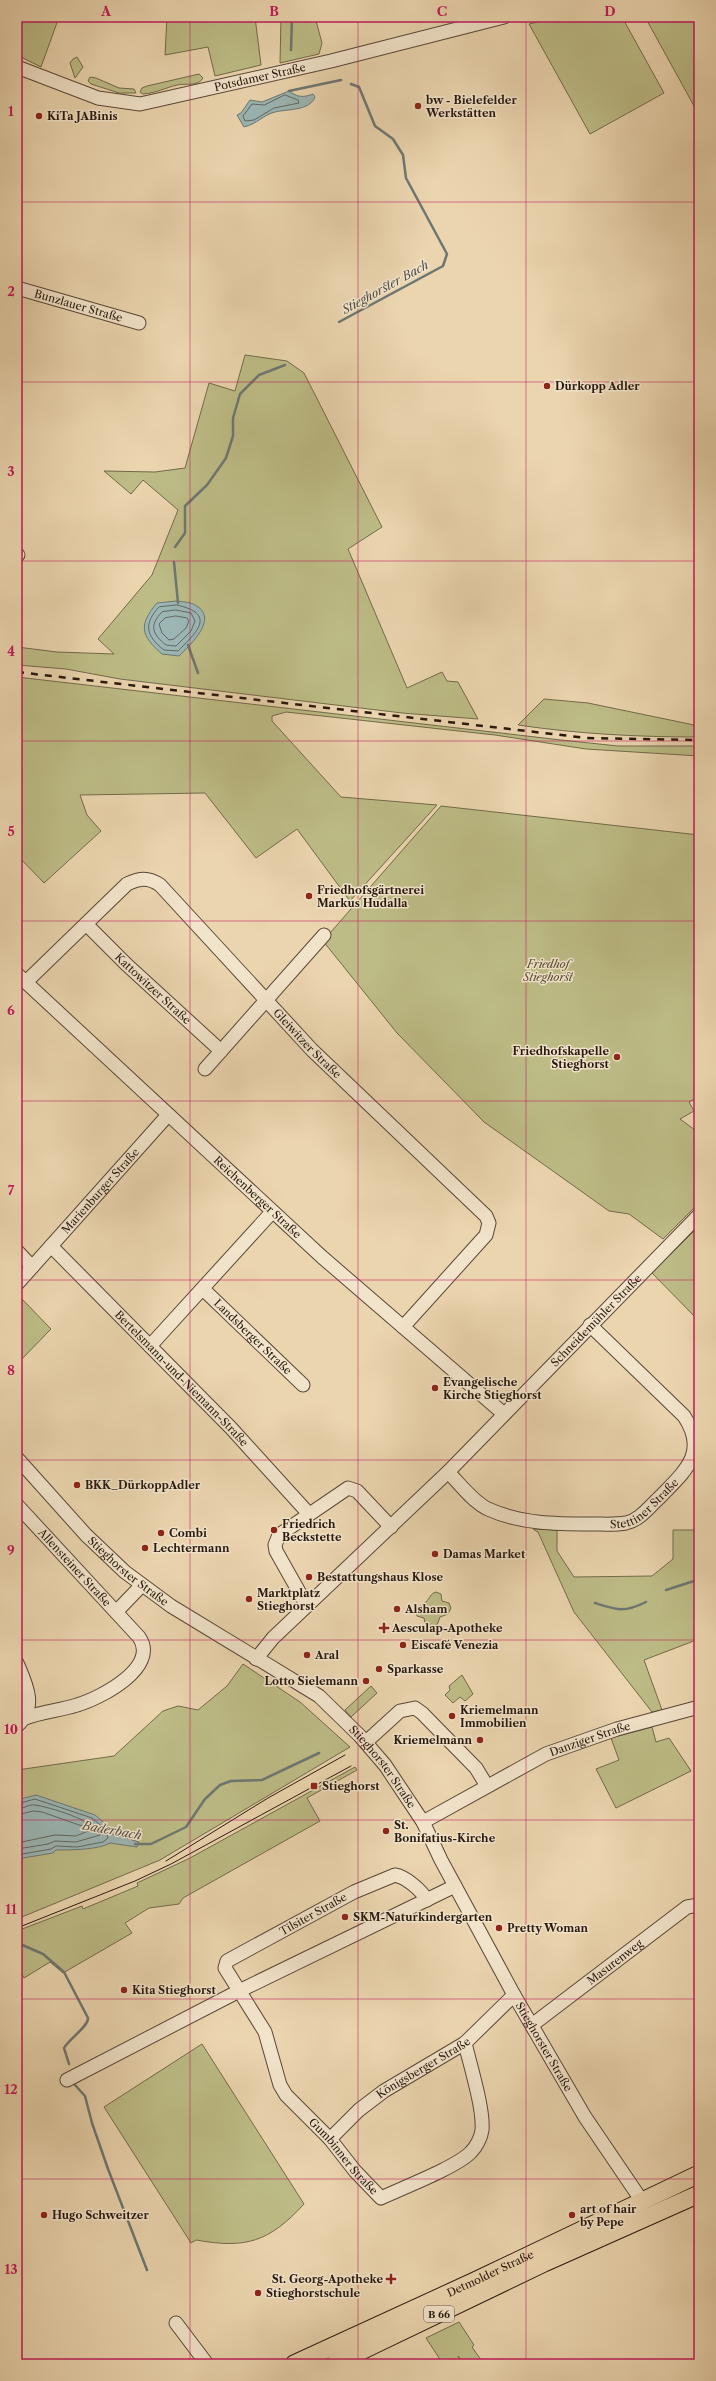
<svg xmlns="http://www.w3.org/2000/svg" width="716" height="2381" font-family="'Libre Caslon Text',serif">
<rect width="100%" height="100%" fill="#ebd5af"/>
<filter id="stains"><feTurbulence type="fractalNoise" baseFrequency=".005" numOctaves="4"/><feColorMatrix values="0 0 0 0 .2 0 0 0 0 .09 0 0 0 0 .02 0 0 0 .5 -.17"/></filter>
<radialGradient id="worn" r=".72"><stop offset=".6" stop-color="#630" stop-opacity="0"/><stop offset="1" stop-color="#630" stop-opacity=".3"/></radialGradient>
<path fill="#bdbc86" stroke="#726a4a" d="M24 17H59L41 67 17 55V30Z
M167 17H255L261 65 215 76 208 47 165 55Z
M281 17H315L322 43 319 54 280 63Z
M559 17H622L664 93 590 134 529 24Z
M645 17H699V115Z
M77 57 83 67 75 78 70 63 73 59Z
M199 74 203 78C198 87 185 83 177 85 165 88 156 93 143 94L140 92 142 88 147 86Z
M90 77 96 78 119 88 134 89 136 93H119L91 84 88 81Z
M245 355 287 361 304 373 382 527 348 549 407 688 442 672 447 681 458 682 478 719 402 713 120 679 66 669 17 665V647L57 652 114 654 98 639 152 575 178 510 143 480 131 494 104 471 155 472 185 468 209 383 235 391Z
M17 677 561 740 618 746H699V756L586 749 495 735 286 712 272 716V721L341 797 437 805 350 901 297 829 256 858 205 793 80 795 87 815 101 831 44 883 17 855Z
M544 699 588 703 699 726V737C638 737 579 734 518 725Z
M441 806 699 835V1096L689 1102 694 1111 680 1119 699 1133V1203L663 1239 629 1214 609 1211 484 1122 397 1033 323 941Z
M699 1226V1321L652 1273Z
M21 1298 51 1329 17 1364V1302Z
M533 1529 557 1530V1551L574 1577 652 1576 673 1559V1530H699V1639L644 1660 662 1710 652 1712 574 1612 538 1532Z
M436 1592 441 1594 442 1601 449 1603 451 1608 448 1614 440 1617 437 1625 431 1627 425 1623 424 1618 417 1616 416 1611C419 1605 422 1605 426 1602 430 1598 430 1594 436 1592Z
M243 1664 300 1702 350 1747 160 1860 17 1919V1770L114 1756 163 1711 178 1706 198 1710 227 1686Z
M462 1675 473 1694 465 1701 460 1697 453 1703 445 1695 450 1690 449 1686Z
M371 1686 377 1693 351 1717 345 1710Z
M652 1727 656 1742 669 1738 691 1771 616 1808 596 1769 619 1760 611 1738Z
M355 1767 357 1770 307 1798 320 1821 183 1898 179 1904 149 1908 125 1923 132 1933 63 1973 50 1962 24 1978 17 1966V1931L82 1906 83 1909 138 1886 137 1883 190 1858Z
M202 2044 304 2204C269 2242 246 2249 196 2240L191 2243 104 2107Z
M459 2322 474 2345 472 2347 484 2364H464L458 2356 463 2364H443L426 2338Z"/>
<path fill="#9bb6b4" stroke="#6d7772" d="M289 91C297 97 303 98 313 94L315 97C310 111 287 109 275 112 263 115 257 124 244 127L237 115 241 113 250 100 262 102Z
M177 601C182 602 191 602 195 605 220 618 190 645 179 656L162 654C141 636 138 625 157 603Z
M36 1795 95 1815 109 1827V1833L139 1842 137 1847 110 1843C98 1850 70 1850 56 1850L53 1853 17 1859V1800Z"/>
<g fill="none" stroke-linecap="round" stroke-linejoin="round">
<path stroke="#626761" stroke-width="1" d="M285 95 298 100 299 103 274 108 254 120 245 121 243 116 252 104 264 105Z
M177 605C217 614 197 632 178 651L164 650C146 636 143 624 159 607Z
M176 610 191 613 195 621 191 631 176 646 166 645C152 634 149 625 162 612Z
M176 616 187 618 189 621 186 628 174 639 169 640 162 633 159 624 165 618Z
M17 1804 35 1799 92 1818 105 1829 108 1838 103 1842 77 1847 56 1846 51 1849 17 1855
M17 1809C23 1809 29 1804 35 1805 49 1807 97 1821 100 1835L76 1842 55 1841 48 1844 17 1849
M17 1815 33 1811 42 1812 85 1827 88 1831 76 1836 55 1835 17 1843"/>
<path stroke="#6d7772" stroke-width="2.5" d="M291 50 292 17
M289 91 341 80
M339 322 443 266 447 254 406 178 403 155 393 139 375 126 359 87 351 84
M175 547 185 533V506L207 485 226 458 233 436V418L240 394 259 375 285 365
M174 562 178 603
M188 645 198 673
M666 1590 694 1581 699 1583
M595 1603C617 1610 624 1613 646 1602
M135 1844H151L186 1827 205 1799 220 1785 231 1781 262 1780 319 1753
M20 1944 43 1954 64 1972 88 2018C89 2026 69 2039 64 2048L69 2064
M75 2085 85 2096 92 2123 108 2169 147 2270"/>
<g stroke="#594736" stroke-width="15">
<g id="minor">
<path id="s1" d="M17 67 98 98 140 104 331 61 504 17"/>
<path id="s2" d="M17 288 139 323"/>
<path d="M17 555H18"/>
<path id="s3" d="M86 924 126 964 221 1051"/>
<path id="s4" d="M17 974 322 1257 504 1414"/>
<path id="s5" d="M26 982 127 884C140 878 148 877 160 885L312 1050 486 1216 489 1223 486 1235 403 1327"/>
<path d="M205 1069 324 935"/>
<path id="s6" d="M51 1246 231 1428 309 1514"/>
<path d="M17 1251 32 1267"/>
<path id="s7" d="M17 1284 168 1115"/>
<path id="s8" d="M203 1289 303 1385"/>
<path d="M150 1346 272 1212"/>
<path id="s9" d="M17 1458 86 1535 125 1572 171 1606 319 1696 360 1736 385 1765 423 1822 441 1860 514 1995 585 2117 642 2201"/>
<path id="s10" d="M448 1472C460 1484 473 1502 488 1509 521 1524 557 1524 592 1524 603 1524 615 1525 626 1523 640 1520 649 1507 659 1498 684 1472 709 1453 684 1416L590 1325"/>
<path id="s11" d="M17 1505 139 1637C160 1667 101 1698 77 1705 59 1711 41 1711 23 1719"/>
<path d="M307 1606 276 1551 275 1545 279 1535 348 1488 357 1491 391 1527"/>
<path d="M116 1612 142 1585"/>
<path id="s12" d="M256 1659 273 1638 448 1472 699 1215"/>
<path d="M17 1663C26 1684 38 1707 17 1726"/>
<path d="M366 1742 400 1711 415 1708 422 1713 476 1768 487 1786"/>
<path id="s13" d="M423 1822 546 1754 617 1729 699 1707"/>
<path id="s14" d="M427 1900C421 1890 406 1877 395 1875L354 1892 227 1961 225 1968 265 2032 280 2085 286 2095 330 2139 355 2171 381 2198C402 2188 457 2167 471 2152 476 2147 481 2138 482 2130 484 2109 470 2065 465 2043"/>
<path id="s15" d="M532 2025 687 1907 699 1905"/>
<path d="M67 2080 239 1991 455 1886"/>
<path id="s16" d="M330 2139 359 2110 384 2091 465 2043 514 1995"/>
<path d="M176 2323 207 2364"/>
</g>
</g>
<g stroke="#28180e" stroke-width="19">
<g id="major">
<path id="s17" d="M294 2364 477 2280 699 2174"/>
<path d="M334 2364 544 2263 699 2194"/>
</g>
</g>
<use href="#minor" stroke="#f2e4cb" stroke-width="13"/>
<use href="#major" stroke="#ebd5af" stroke-width="17"/>
<path stroke="#28180e" stroke-width="1" d="M166 1861 268 1798 345 1755
M17 1928 135 1881 171 1864 351 1766"/>
<path stroke="#28180e" stroke-width="2.5" stroke-dasharray="7 7" stroke-linecap="butt" d="M17 672 587 738 699 740"/>
</g>
<path fill="none" stroke="#c2185b" stroke-width="1" stroke-opacity="0.55" d="M190 17V2364M358 17V2364M526 17V2364M17 202H699M17 382H699M17 561H699M17 741H699M17 921H699M17 1101H699M17 1280H699M17 1460H699M17 1640H699M17 1820H699M17 1999H699M17 2179H699"/>
<g fill="#8f2418" stroke="#f2e4cb" stroke-width="1.5">
<circle cx="418" cy="106" r="4"/>
<circle cx="39" cy="116" r="4"/>
<circle cx="547" cy="386" r="4"/>
<circle cx="309" cy="896" r="4"/>
<circle cx="617" cy="1057" r="4"/>
<circle cx="435" cy="1388" r="4"/>
<circle cx="77" cy="1485" r="4"/>
<circle cx="274" cy="1530" r="4"/>
<circle cx="161" cy="1533" r="4"/>
<circle cx="145" cy="1548" r="4"/>
<circle cx="435" cy="1554" r="4"/>
<circle cx="309" cy="1577" r="4"/>
<circle cx="249" cy="1599" r="4"/>
<circle cx="397" cy="1609" r="4"/>
<path d="M382 1622h4v4h4v4h-4v4h-4v-4h-4v-4h4z"/>
<circle cx="403" cy="1645" r="4"/>
<circle cx="307" cy="1655" r="4"/>
<circle cx="379" cy="1669" r="4"/>
<circle cx="366" cy="1681" r="4"/>
<circle cx="452" cy="1716" r="4"/>
<circle cx="480" cy="1740" r="4"/>
<rect x="310" y="1782" width="8" height="8" rx="2"/>
<circle cx="386" cy="1831" r="4"/>
<circle cx="345" cy="1917" r="4"/>
<circle cx="499" cy="1928" r="4"/>
<circle cx="124" cy="1990" r="4"/>
<circle cx="44" cy="2215" r="4"/>
<circle cx="572" cy="2215" r="4"/>
<path d="M389 2273h4v4h4v4h-4v4h-4v-4h-4v-4h4z"/>
<circle cx="258" cy="2293" r="4"/>
</g>
<g text-anchor="middle" dominant-baseline="central" stroke-width="3" stroke-linejoin="round" paint-order="stroke">
<rect fill="#f2e4cb" stroke="#655547" stroke-width="1" x="424" y="2306" width="30" height="16" rx="3"/>
<g font-size="10" font-weight="bold" fill="#28180e">
<text x="439" y="2314">B 66</text>
</g>
<g font-size="11" fill="#28180e" stroke="#f2e4cb">
<text stroke="none"><textPath href="#s1" startOffset="252">Potsdamer Straße</textPath></text>
<text stroke="none"><textPath href="#s2" startOffset="64">Bunzlauer Straße</textPath></text>
<text stroke="none"><textPath href="#s3" startOffset="93">Kattowitzer Straße</textPath></text>
<text stroke="none"><textPath href="#s5" startOffset="392">Gleiwitzer Straße</textPath></text>
<text stroke="none"><textPath href="#s7" startOffset="125">Marienburger Straße</textPath></text>
<text stroke="none"><textPath href="#s4" startOffset="328">Reichenberger Straße</textPath></text>
<text stroke="none"><textPath href="#s12" startOffset="480">Schneidemühler Straße</textPath></text>
<text stroke="none"><textPath href="#s8" startOffset="69">Landsberger Straße</textPath></text>
<text stroke="none"><textPath href="#s6" startOffset="186">Bertelsmann-und-Niemann-Straße</textPath></text>
<text stroke="none"><textPath href="#s10" startOffset="220">Stettiner Straße</textPath></text>
<text stroke="none"><textPath href="#s11" startOffset="85">Allensteiner Straße</textPath></text>
<text stroke="none"><textPath href="#s9" startOffset="159">Stieghorster Straße</textPath></text>
<text stroke="none"><textPath href="#s13" startOffset="187">Danziger Straße</textPath></text>
<text stroke="none"><textPath href="#s9" startOffset="483">Stieghorster Straße</textPath></text>
<text transform="translate(313 1914) rotate(-29)">Tilsiter Straße</text>
<text stroke="none"><textPath href="#s15" startOffset="104">Masurenweg</textPath></text>
<text stroke="none"><textPath href="#s9" startOffset="807">Stieghorster Straße</textPath></text>
<text stroke="none"><textPath href="#s16" startOffset="118">Königsberger Straße</textPath></text>
<text stroke="none"><textPath href="#s14" startOffset="464">Gumbinner Straße</textPath></text>
<text stroke="none"><textPath href="#s17" startOffset="216">Detmolder Straße</textPath></text>
</g>
<g font-size="11" font-weight="bold" fill="#28180e" stroke="#f2e4cb" text-anchor="start">
<text x="426" y="100">bw - Bielefelder<tspan x="426" dy="13">Werkstätten</tspan></text>
<text x="47" y="116">KiTa JABinis</text>
<text x="555" y="386">Dürkopp Adler</text>
<text x="317" y="890">Friedhofsgärtnerei<tspan x="317" dy="13">Markus Hudalla</tspan></text>
<text x="609" y="1051" text-anchor="end">Friedhofskapelle<tspan x="609" dy="13">Stieghorst</tspan></text>
<text x="443" y="1382">Evangelische<tspan x="443" dy="13">Kirche Stieghorst</tspan></text>
<text x="85" y="1485">BKK_DürkoppAdler</text>
<text x="282" y="1524">Friedrich<tspan x="282" dy="13">Beckstette</tspan></text>
<text x="169" y="1533">Combi</text>
<text x="153" y="1548">Lechtermann</text>
<text x="443" y="1554">Damas Market</text>
<text x="317" y="1577">Bestattungshaus Klose</text>
<text x="257" y="1593">Marktplatz<tspan x="257" dy="13">Stieghorst</tspan></text>
<text x="405" y="1609">Alsham</text>
<text x="392" y="1628">Aesculap-Apotheke</text>
<text x="411" y="1645">Eiscafé Venezia</text>
<text x="315" y="1655">Aral</text>
<text x="387" y="1669">Sparkasse</text>
<text x="358" y="1681" text-anchor="end">Lotto Sielemann</text>
<text x="460" y="1710">Kriemelmann<tspan x="460" dy="13">Immobilien</tspan></text>
<text x="472" y="1740" text-anchor="end">Kriemelmann</text>
<text x="322" y="1786">Stieghorst</text>
<text x="394" y="1825">St.<tspan x="394" dy="13">Bonifatius-Kirche</tspan></text>
<text x="353" y="1917">SKM-Naturkindergarten</text>
<text x="507" y="1928">Pretty Woman</text>
<text x="132" y="1990">Kita Stieghorst</text>
<text x="580" y="2209">art of hair<tspan x="580" dy="13">by Pepe</tspan></text>
<text x="52" y="2215">Hugo Schweitzer</text>
<text x="383" y="2279" text-anchor="end">St. Georg-Apotheke</text>
<text x="266" y="2293">Stieghorstschule</text>
</g>
<g font-size="11" font-style="italic" fill="#554932" stroke="#f2e4cb">
<text x="548" y="964">Friedhof<tspan x="548" dy="13">Stieghorst</tspan></text>
</g>
<g font-size="12" font-style="italic" fill="#504f48" stroke="#f2e4cb">
<text transform="translate(385 287) rotate(-29)">Stieghorster Bach</text>
<text transform="translate(112 1830) rotate(10)">Baderbach</text>
</g>
</g>
<rect width="716" height="2381" fill="none" stroke="#ebd5af" stroke-width="44"/>
<rect x="22" y="22" width="672" height="2337" fill="none" stroke="#c2185b" stroke-width="1.5"/>
<g font-size="13" text-anchor="middle" font-weight="bold" fill="#c2185b">
<text x="106" y="16">A</text>
<text x="274" y="16">B</text>
<text x="442" y="16">C</text>
<text x="610" y="16">D</text>
<text x="11" y="116">1</text>
<text x="11" y="296">2</text>
<text x="11" y="476">3</text>
<text x="11" y="656">4</text>
<text x="11" y="836">5</text>
<text x="11" y="1015">6</text>
<text x="11" y="1195">7</text>
<text x="11" y="1375">8</text>
<text x="11" y="1555">9</text>
<text x="11" y="1734">10</text>
<text x="11" y="1914">11</text>
<text x="11" y="2094">12</text>
<text x="11" y="2274">13</text>
</g>
<rect width="100%" height="100%" filter="url(#stains)"/>
<rect width="100%" height="100%" fill="url(#worn)"/>
</svg>
